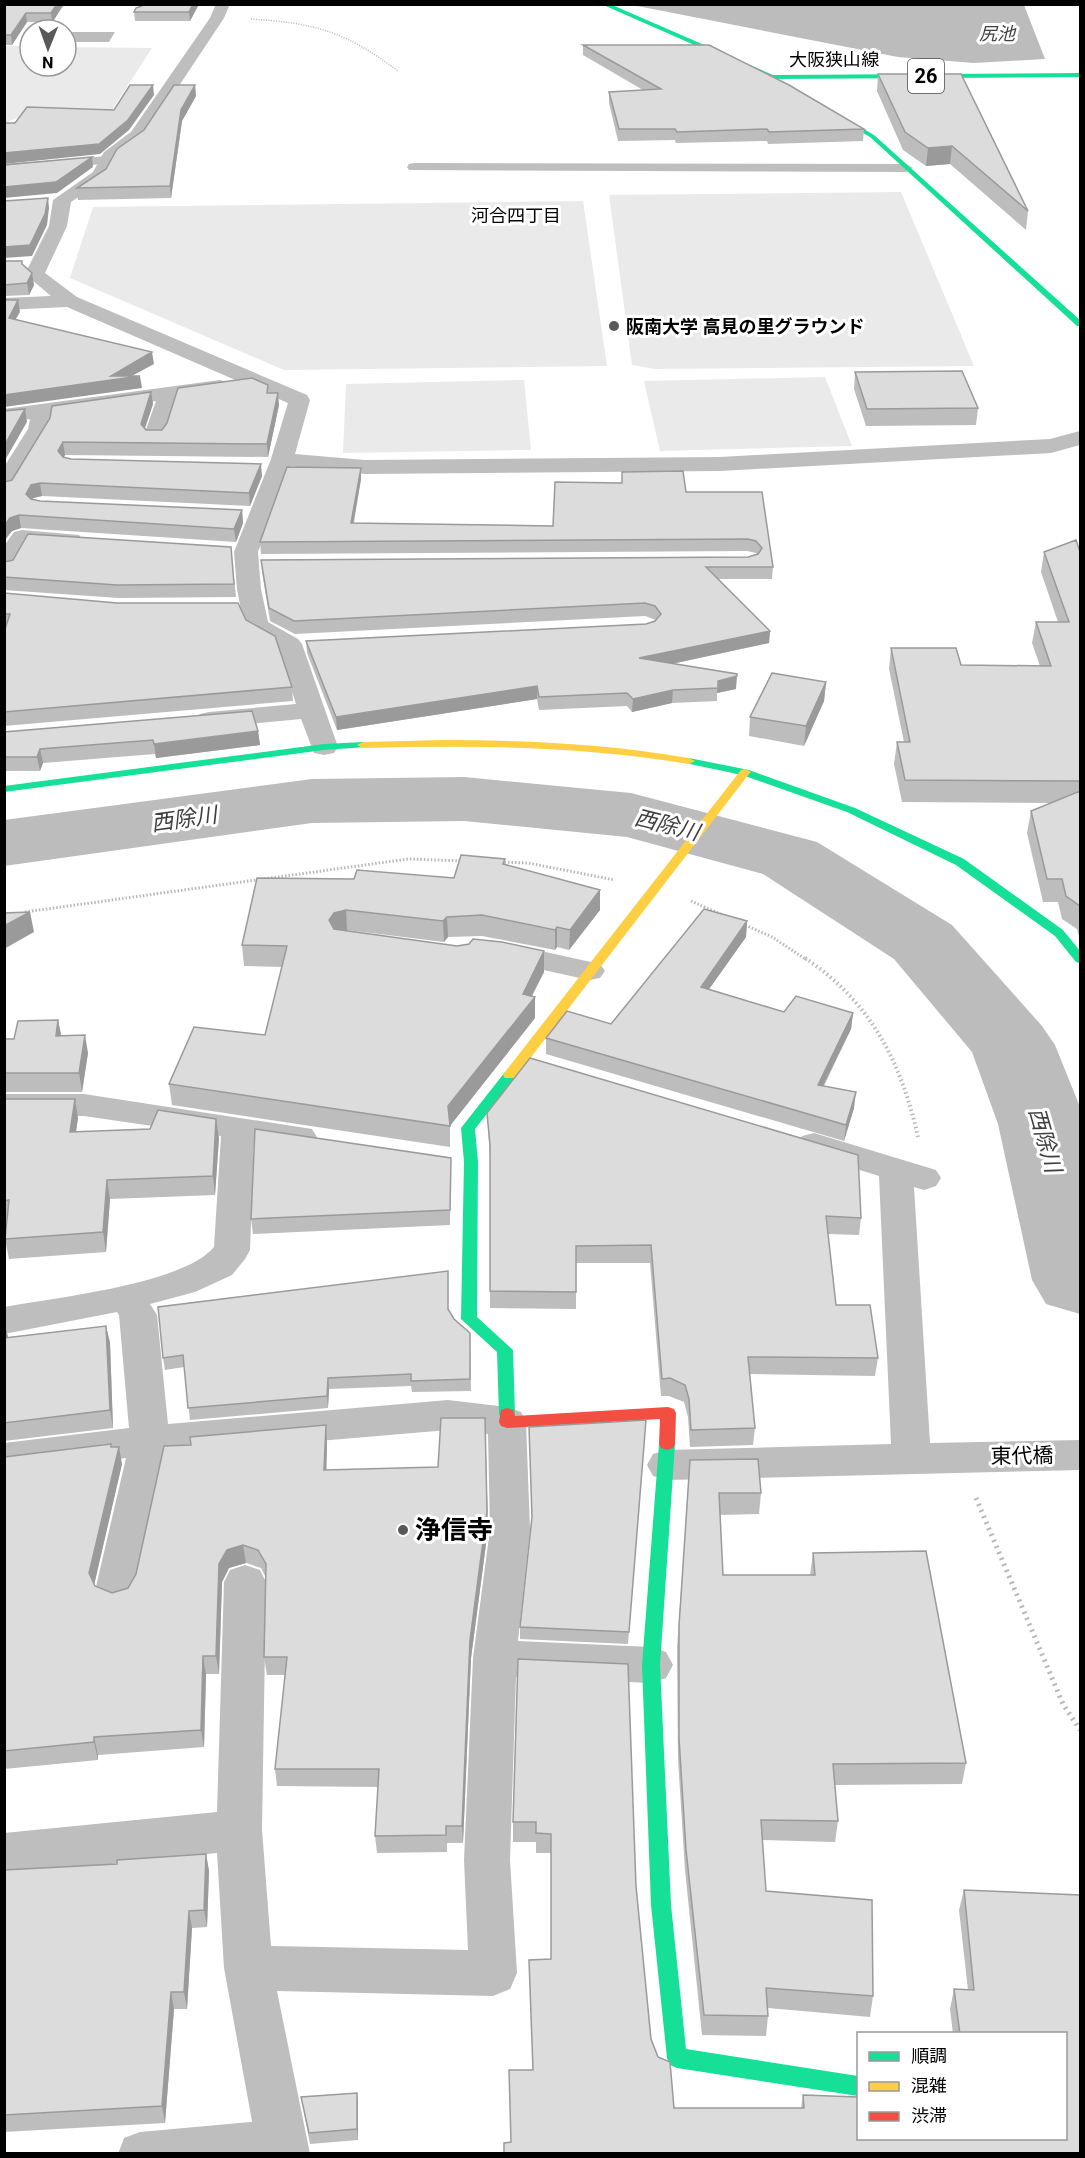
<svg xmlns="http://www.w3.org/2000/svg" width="1085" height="2158" font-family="Roboto,'Noto Sans JP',sans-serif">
<rect width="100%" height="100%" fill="#fff"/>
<path fill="#eaeaea" d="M4 46H30V66H66V47L152 48 110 113 34 111 5 123Z
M901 192 974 366 655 369 632 365 609 195Z
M583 201 607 366 284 370 70 278 93 207Z
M825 377 852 446 660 451 644 381Z
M524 380 531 450 343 453 346 384Z"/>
<path fill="#bcbcbc" d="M632 5H1024L1045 59 974 63 898 57Z
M66 32H115L109 42H66Z"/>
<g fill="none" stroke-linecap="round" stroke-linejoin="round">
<path fill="#bcbcbc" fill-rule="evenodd" d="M464 777 631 793 817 842 952 925 1042 1026 1055 1045 1080 1107V1314L1046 1304 1032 1280 998 1124 972 1052 894 959 763 874 627 837 464 821 312 823 4 866V820L312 779Z"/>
<path stroke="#b8b8b8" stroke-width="1.5" stroke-dasharray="1 1.5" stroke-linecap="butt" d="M251 19C316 23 346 32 398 71"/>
<path stroke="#b8b8b8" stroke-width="3" stroke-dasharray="1.5 2" stroke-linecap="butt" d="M501 862 528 863 615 880
M691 901 772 937 807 960
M25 912 408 859 464 861"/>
<path stroke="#b8b8b8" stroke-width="4" stroke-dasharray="1.5 3" stroke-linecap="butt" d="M805 958C871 1002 901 1062 918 1137"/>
<path stroke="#b8b8b8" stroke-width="5" stroke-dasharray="2 4.5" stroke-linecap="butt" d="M976 1498 1063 1704 1080 1730"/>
<path fill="#bebebe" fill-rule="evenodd" d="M108 156 115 160 113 163 4 173V164Z
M414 163 906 164 913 168 906 172 409 170 407 167 409 164Z
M282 2119 298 2125 304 2141 299 2154H118L124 2138 140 2132Z"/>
<path fill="#bebebe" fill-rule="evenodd" d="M216 4H230L224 18 143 140 117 159 106 179 71 202 67 226 45 273 77 297 307 395 310 400 295 454 365 460 720 457 1050 439 1080 431V445L1051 453 720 471 365 474 290 466 258 552 261 589 268 622 298 639 302 644 338 747 334 753 324 755 314 753 301 719 209 728 200 726 196 720 200 714 209 712 296 704 278 648 248 631 244 626 237 589 234 552 271 459 288 403 67 307 4 310V298L51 296 25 274 49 226 53 200 93 172 104 152 131 132 210 18Z
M220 380 227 382 230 386 227 390 178 398 166 435 163 440H147L144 435 156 401 52 416 50 429 15 486 12 491 4 493V467L28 429 30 419 4 422V409Z
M22 530 79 535 83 540 79 545 71 547 29 545 13 572 4 574V546L14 532Z
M500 942 600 964 605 971 600 978 589 980 489 958 485 951 489 944Z
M4 1094H84L312 1129 317 1137 312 1145 300 1148 254 1141 250 1250 245 1259 232 1275 195 1292 150 1304 157 1315 168 1424 448 1400 507 1407 521 1412 526 1422 530 1529 518 1641 651 1647 666 1652 673 1665 666 1678 651 1683 516 1677 510 1860 517 1973 510 1989 493 1996 277 1991 310 2154H258L224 1968 217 1853 4 1875V1833L217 1812 224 1582 230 1570 245 1565 260 1570 266 1582 262 1830 271 1946 468 1950 464 1860 473 1658 490 1529 488 1434 448 1430 167 1454 137 1591 131 1603 116 1608 101 1603 95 1591 126 1458 4 1473V1443L129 1428 119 1315 117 1312 4 1334V1307C53 1298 184 1284 214 1247L221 1136 84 1116H4Z
M814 1133 936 1170 941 1178 936 1186 924 1190 914 1187 930 1443 1080 1440V1470L667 1480 653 1476 647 1465 653 1454 667 1450 891 1444 879 1176 802 1152 797 1144 802 1136Z"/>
<path fill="#16e098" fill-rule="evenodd" d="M601 4H610L773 75 1080 73V77L772 79Z
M824 108H828L874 135 1080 320V326H1077L870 137 824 110Z
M363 742 369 745 367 747 324 750 4 792V786L324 744Z
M689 758 749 770 855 808 964 859 1063 930 1080 951V963L1076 962 1055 936 956 865 847 812 742 775 685 763V759Z
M510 1071 517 1075 475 1129 478 1162 477 1317 513 1350 515 1414 513 1418 507 1420 501 1418 499 1414 497 1352 461 1319 464 1162 461 1128 505 1072Z
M667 1438 673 1440 675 1444 660 1665 671 1905 686 2049 858 2076V2096L677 2068 670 2065 667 2058 651 1905 642 1665 659 1444 661 1440Z"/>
<path fill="#ffcf43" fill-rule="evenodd" d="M445 740C527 740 608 744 689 758L695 761 689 764C581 746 473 745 363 748L357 745 363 742Z
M745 769 751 772 749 774 515 1078H505L503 1075 505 1072 741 770Z"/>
<path fill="#f24e42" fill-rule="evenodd" d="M668 1407 674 1409 676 1413 675 1444 673 1448 667 1450 661 1448 659 1444 660 1419 507 1428 501 1426 499 1422 501 1410 507 1408 513 1410 515 1416Z"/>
</g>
<path fill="#bdbdbd" d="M4 4H64L52 23 27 22 12 45H4Z
M199 4 190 21H135L134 12 142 6Z
M583 45 864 129 863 141 768 144 767 141 676 143 675 140 618 141 609 103V92L643 90 583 55Z
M878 74 1028 211 1026 230 950 164 926 166 903 150 877 91Z
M195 85 196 96 182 121 171 198 78 200 77 188 106 169 144 130Z
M4 261 22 265 34 285 29 295 4 296Z
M855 372 978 408 976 425 866 426 854 389Z
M268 385 269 393 279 405 268 457 65 455 64 457 71 459 262 476 250 506 42 496 33 498 32 500 40 501 242 510 243 523 236 542 21 528 12 531 4 541V482L12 480 50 418 151 392 153 404 145 429 146 430H162Z
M361 468V479L354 523 553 526 622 483V472L686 492H762L773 567 772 579H718L770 631 769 643 672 664 736 689 717 693V701L672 703 632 712 627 706 539 710 537 699 337 730 307 653 306 641 646 624 656 620 645 616 295 634 270 621 262 572 261 560 748 557 757 554 756 553 747 551 261 554 260 542Z
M231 547 236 597 119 598 4 590V562Z
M1044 552H1080V940L1077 929 1062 919 1058 902H1043L1027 833 1031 811 1052 803 902 802 894 764 897 742H904L889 669 891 648 961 665 1040 666 1032 643 1036 622H1058L1041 572Z
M4 593 246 620 292 687 293 701 4 726V632L6 627H4Z
M826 682 824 701 804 746 749 736 750 717Z
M258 731 260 745 156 758 155 754 43 763 40 771H4V732Z
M505 859V865L600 910 569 950 557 947 555 950 482 936 448 937 444 942 347 930H345L544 972 532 996 535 997V1018L450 1126V1147L172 1105 169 1084 265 1035 282 967 244 966 242 945 354 879 454 878Z
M747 921 746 937 709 989 784 1012 853 1013 851 1029 824 1086 854 1108 844 1141 546 1054V1038L611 1024Z
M58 1020 61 1036 88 1053 82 1092H4V1039H14Z
M4 1099 78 1118 76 1132 219 1138 215 1195 110 1199 106 1252 9 1259 5 1239 7 1220H4Z
M487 1113 861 1218 859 1235 828 1234 836 1305 878 1358 875 1376 750 1374 755 1428 753 1445 690 1447 688 1417 684 1402 669 1396H661L650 1263H576V1309L490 1308V1158Z
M451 1158 450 1225 253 1234 251 1219Z
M448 1271V1310L454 1319 470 1333 471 1391 412 1392 411 1386 329 1389 328 1408 190 1420 184 1367 165 1370 163 1358Z
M4 1324 8 1337 106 1326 110 1343 113 1428 4 1441Z
M646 1420 628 1644 520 1639V1627Z
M326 1425 327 1443 326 1470 488 1529 471 1658 463 1843H447V1852L377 1853 375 1836 378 1787 277 1786 275 1769 285 1675H267L264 1657 266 1578 261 1568 246 1563 229 1568 222 1582 219 1674H206L204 1747 98 1755V1760L4 1769V1457L112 1447 122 1464 94 1584 95 1586 112 1593 128 1588 136 1574 191 1445Z
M690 1460 761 1493 759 1514 720 1515 723 1575H810L813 1553 966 1763 962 1784 835 1785 838 1821 835 1842 762 1840 766 1891 873 1996 870 2017 768 2008V2016L766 2036 702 2035 685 1870 678 1759 677 1648Z
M518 1659 628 1664 636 1886 651 2039 658 2057 670 2062 674 2108H801L803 2095 858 2097V2139H1065V2034H953L950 2009 954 1989 968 1990 959 1910 964 1890 1080 1895V2154H504V2143L511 2142 509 2070H533L529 1960 551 1959V1853H536V1842H513V1822Z
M206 1854 209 1871 207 1927 192 1928 187 2009H174L165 2123 4 2132V1870L117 1864Z
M301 2097 358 2104V2140L310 2144Z"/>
<path fill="#9a9a9a" d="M57 4H64L52 23 51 13Z
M193 4H199L190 21 189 12Z
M26 13 27 22 12 45 11 35Z
M153 85 154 95 129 130 100 154 4 164V153L99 144Z
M195 85 196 96 182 121 171 198 170 186 181 110Z
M952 146 950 164 926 166 928 148Z
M92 157 93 167 57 193 4 198V187Z
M48 198 49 208 47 225 32 256 4 258V247Z
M32 273 34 285 29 295 27 283Z
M18 300 20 312 10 329 9 318Z
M152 352 154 364 130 377 140 376 142 388 4 407V395L111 376Z
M151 392 153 404 142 436 141 424Z
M278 393 279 405 268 457 267 444Z
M25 409 27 422 4 462V446Z
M63 442 65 455 60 463 58 451Z
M261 464 262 476 250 506 249 493Z
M361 468V479L351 535V523Z
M40 483 42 496 33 498 28 506 26 494 31 485Z
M242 510 243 523 236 542 234 529Z
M19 515 21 528 12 531 4 541V526L10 518Z
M770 631 769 643 638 671 639 658Z
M737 676 736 689 717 693 718 681Z
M826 682 824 701 804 746 806 726Z
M537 686V699L337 730 336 717Z
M673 690 672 703 632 712 633 699Z
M258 731 260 745 156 758 154 744Z
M40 749 43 763 40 771 37 757Z
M600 890V910L569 950 570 930Z
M346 910 347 930 335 933 329 920 334 913Z
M30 912 34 932 4 949V926Z
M447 917 448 937 444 942 443 921Z
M747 921 746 937 700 1002 701 987Z
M557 927V947L555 950V930Z
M544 951V972L525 1009 535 997V1018L449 1127 448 1106 523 994Z
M853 1013 851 1029 816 1100 818 1085Z
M58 1020 62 1039 56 1036Z
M85 1035 88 1053 82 1092 79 1073Z
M856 1092 854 1108 844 1141 846 1125Z
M75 1099 78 1118 73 1151 70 1132Z
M216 1119 219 1138 215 1195 213 1176Z
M107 1180 110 1199 106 1252 103 1232Z
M5 1324 9 1341 5 1338Z
M106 1326 110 1343 113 1428 110 1410Z
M328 1378 329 1389 328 1408 327 1396Z
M485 1418 488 1529 471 1658 463 1843 462 1826 470 1640Z
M326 1425 327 1443 326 1487 324 1470Z
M119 1447 122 1464 93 1590 89 1573Z
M243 1545 246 1563 229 1568 222 1582 219 1674 216 1656 219 1564 227 1550Z
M203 1656 206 1674 204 1747 201 1730Z
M94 1737 98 1755V1760L94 1742Z
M206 1854 209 1871 207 1927 204 1910Z
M189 1911 192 1928 187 2009 184 1992Z
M171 1992 174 2009 165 2123 162 2106Z
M357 2093 358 2104V2140L357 2129Z"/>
<path fill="#dcdcdc" stroke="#9a9a9a" stroke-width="1.5" d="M4 4H57L51 13H26L11 35H4Z
M143 4H193L189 12H134L136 8 142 6Z
M583 45H709L789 85 864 129 769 132 767 129 677 132 675 129H619L609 92 661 89Z
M878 74H961L1028 211 952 146 928 148 905 132Z
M130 85H153L128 120 99 144 4 153V123H15L27 107 114 110Z
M174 85H195L181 110 170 186 77 188 106 169 117 149 144 130Z
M92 157 56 182 4 187V165Z
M48 198 45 214 30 245 4 247V201Z
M4 261H22V264L32 273 27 283 4 285Z
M4 300H18L9 318 152 352 111 376H140L4 395Z
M962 371 978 408 867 409 855 372Z
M252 378 268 385 267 393H278L267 444 63 442 58 451 63 457 71 459 261 464 249 493 40 483 31 485 26 494 31 499 40 501 242 510 234 529 19 515 10 518 4 526V482L12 480 50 418 52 406 151 392 141 424 146 430H162L167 423 178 388Z
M25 409 4 446V411Z
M287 467 361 468 351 523 553 526 555 482 622 483V472L683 471 686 492H762L773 567H706L770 631 639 658 737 674V676L718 681V688L673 690 633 699 627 693 539 697 537 686 336 717 306 641 646 624 655 621 661 614 655 606 645 603 294 621 269 608 261 560 748 557 758 554 762 548 756 541 748 539 260 542Z
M28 534 231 547 234 584 117 585 4 577V562L13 560Z
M1076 540 1080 552V781L905 780 897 742H910L891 648H956L961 665 1051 666 1036 622H1069L1044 552Z
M4 593 117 603H238L246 620 275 636 292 687 4 712V632L10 614H4Z
M772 673 826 682 806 726 750 717Z
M252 711 258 731 154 744 153 740 40 749 37 757H4V732Z
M1080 791V906L1066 896 1062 879H1047L1031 811Z
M461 855 505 859 503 864 600 890 570 930 557 927 555 930 482 915 447 917 443 921 346 910 334 913 329 920 334 929 457 946 469 944 473 939 502 942 544 951 523 994 535 997 448 1106 450 1126 169 1084 194 1027 265 1035 287 946 242 945 257 878 354 879 357 870 454 878Z
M704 909 747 921 701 987 784 1012 796 996 853 1013 818 1085 856 1092 846 1125 546 1038 567 1011 611 1024Z
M30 912 4 926V913Z
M58 1020 56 1036 85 1035 79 1073H4V1039H14L18 1021Z
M530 1058 858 1155 861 1218 826 1216 836 1305H870L878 1358 748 1357 755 1428 691 1430 689 1399 685 1385 670 1378 662 1379 651 1245 576 1246V1292L490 1291V1145L487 1113Z
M4 1099H75L70 1132 150 1129 158 1110 216 1119 213 1176 107 1180 103 1232 5 1239 9 1200 4 1201Z
M255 1129 451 1158 450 1210 251 1219Z
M448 1271V1309L454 1319 470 1333V1379L411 1381V1374L328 1378 327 1396 188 1408 183 1355 163 1358 158 1307Z
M4 1324 5 1338 106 1326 110 1410 4 1423Z
M441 1418H485L487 1511 470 1640 462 1826H446V1835L375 1836 379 1769H275L287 1657H264L266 1564 258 1550 243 1545 227 1550 219 1564 216 1656H203L201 1730 94 1737V1742L4 1751V1457L111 1444V1447H119L89 1573 95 1586 112 1593 128 1588 136 1574 164 1446 191 1445 190 1437 326 1425 324 1470 438 1467Z
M646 1420 629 1632 520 1627 532 1517 529 1427Z
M758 1459 761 1493H719L723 1575H815L813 1553 926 1551 966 1763 833 1764 838 1821 761 1820 766 1891 872 1900 873 1996 766 1988 768 2016 704 2015 686 1850 679 1738V1626L690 1460Z
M518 1659 628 1664 636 1886 651 2039 658 2057 670 2062 674 2108H804L803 2095 858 2097V2139H1065V2034H960L954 1989 974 1990 964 1890 1080 1895V2154H504V2143L511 2142 509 2070H533L529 1960 551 1959V1834L536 1833V1822H513Z
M206 1854 204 1910 189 1911 184 1992H171L162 2106 4 2115V1870L117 1864V1860Z
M357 2093V2129L309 2133 301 2097Z"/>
<g fill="#595959" stroke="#fff" stroke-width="2">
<circle cx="614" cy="326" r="6"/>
<circle cx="403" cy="1530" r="6"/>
</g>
<g text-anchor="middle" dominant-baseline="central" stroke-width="6" stroke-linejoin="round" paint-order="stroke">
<g font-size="18" font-style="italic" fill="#404040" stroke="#fff">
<text x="997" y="33">尻池</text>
</g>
<g font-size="18" fill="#000" stroke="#fff">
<text x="834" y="59">大阪狭山線</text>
</g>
<g font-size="18" fill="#000" stroke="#fff">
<text x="516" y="215">河合四丁目</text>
</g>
<g font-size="18" font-weight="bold" fill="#000" stroke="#fff" text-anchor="start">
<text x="626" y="326">阪南大学 高見の里グラウンド</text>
</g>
<rect fill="#fff" stroke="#4c4c4c" stroke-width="1.5" x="908" y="59" width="36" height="34" rx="4.5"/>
<g font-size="20" font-weight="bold" fill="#000">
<text x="926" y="76">26</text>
</g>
<g font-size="21" fill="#000" stroke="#fff">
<text transform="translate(1022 1456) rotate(-1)">東代橋</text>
</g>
<g font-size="22" font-style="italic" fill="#404040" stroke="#fff">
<text transform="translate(184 819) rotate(-8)">西除川</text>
<text transform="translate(667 825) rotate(14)">西除川</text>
<text transform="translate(1045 1140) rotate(74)">西除川</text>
</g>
<g font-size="26" font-weight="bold" fill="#000" stroke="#fff" text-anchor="start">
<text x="415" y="1530">浄信寺</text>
</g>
</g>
<rect width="1085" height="2158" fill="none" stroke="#000000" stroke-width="12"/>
<rect x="857" y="2032" width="210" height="108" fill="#ffffff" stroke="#999999" stroke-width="1.5"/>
<rect x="869" y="2052" width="30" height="9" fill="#16e098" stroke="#999999" stroke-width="1.5"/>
<text x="911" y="2062" font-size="18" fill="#000000">順調</text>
<rect x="869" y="2082" width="30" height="9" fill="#ffcf43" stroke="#999999" stroke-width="1.5"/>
<text x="911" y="2092" font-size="18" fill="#000000">混雑</text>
<rect x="869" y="2112" width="30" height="9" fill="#f24e42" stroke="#999999" stroke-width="1.5"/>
<text x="911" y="2122" font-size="18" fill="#000000">渋滞</text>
<g transform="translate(48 48) rotate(181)"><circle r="28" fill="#ffffff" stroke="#999999" stroke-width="1.5"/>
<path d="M0-4.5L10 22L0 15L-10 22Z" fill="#595959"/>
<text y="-9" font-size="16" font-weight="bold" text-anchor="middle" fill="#000000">N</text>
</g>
</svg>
